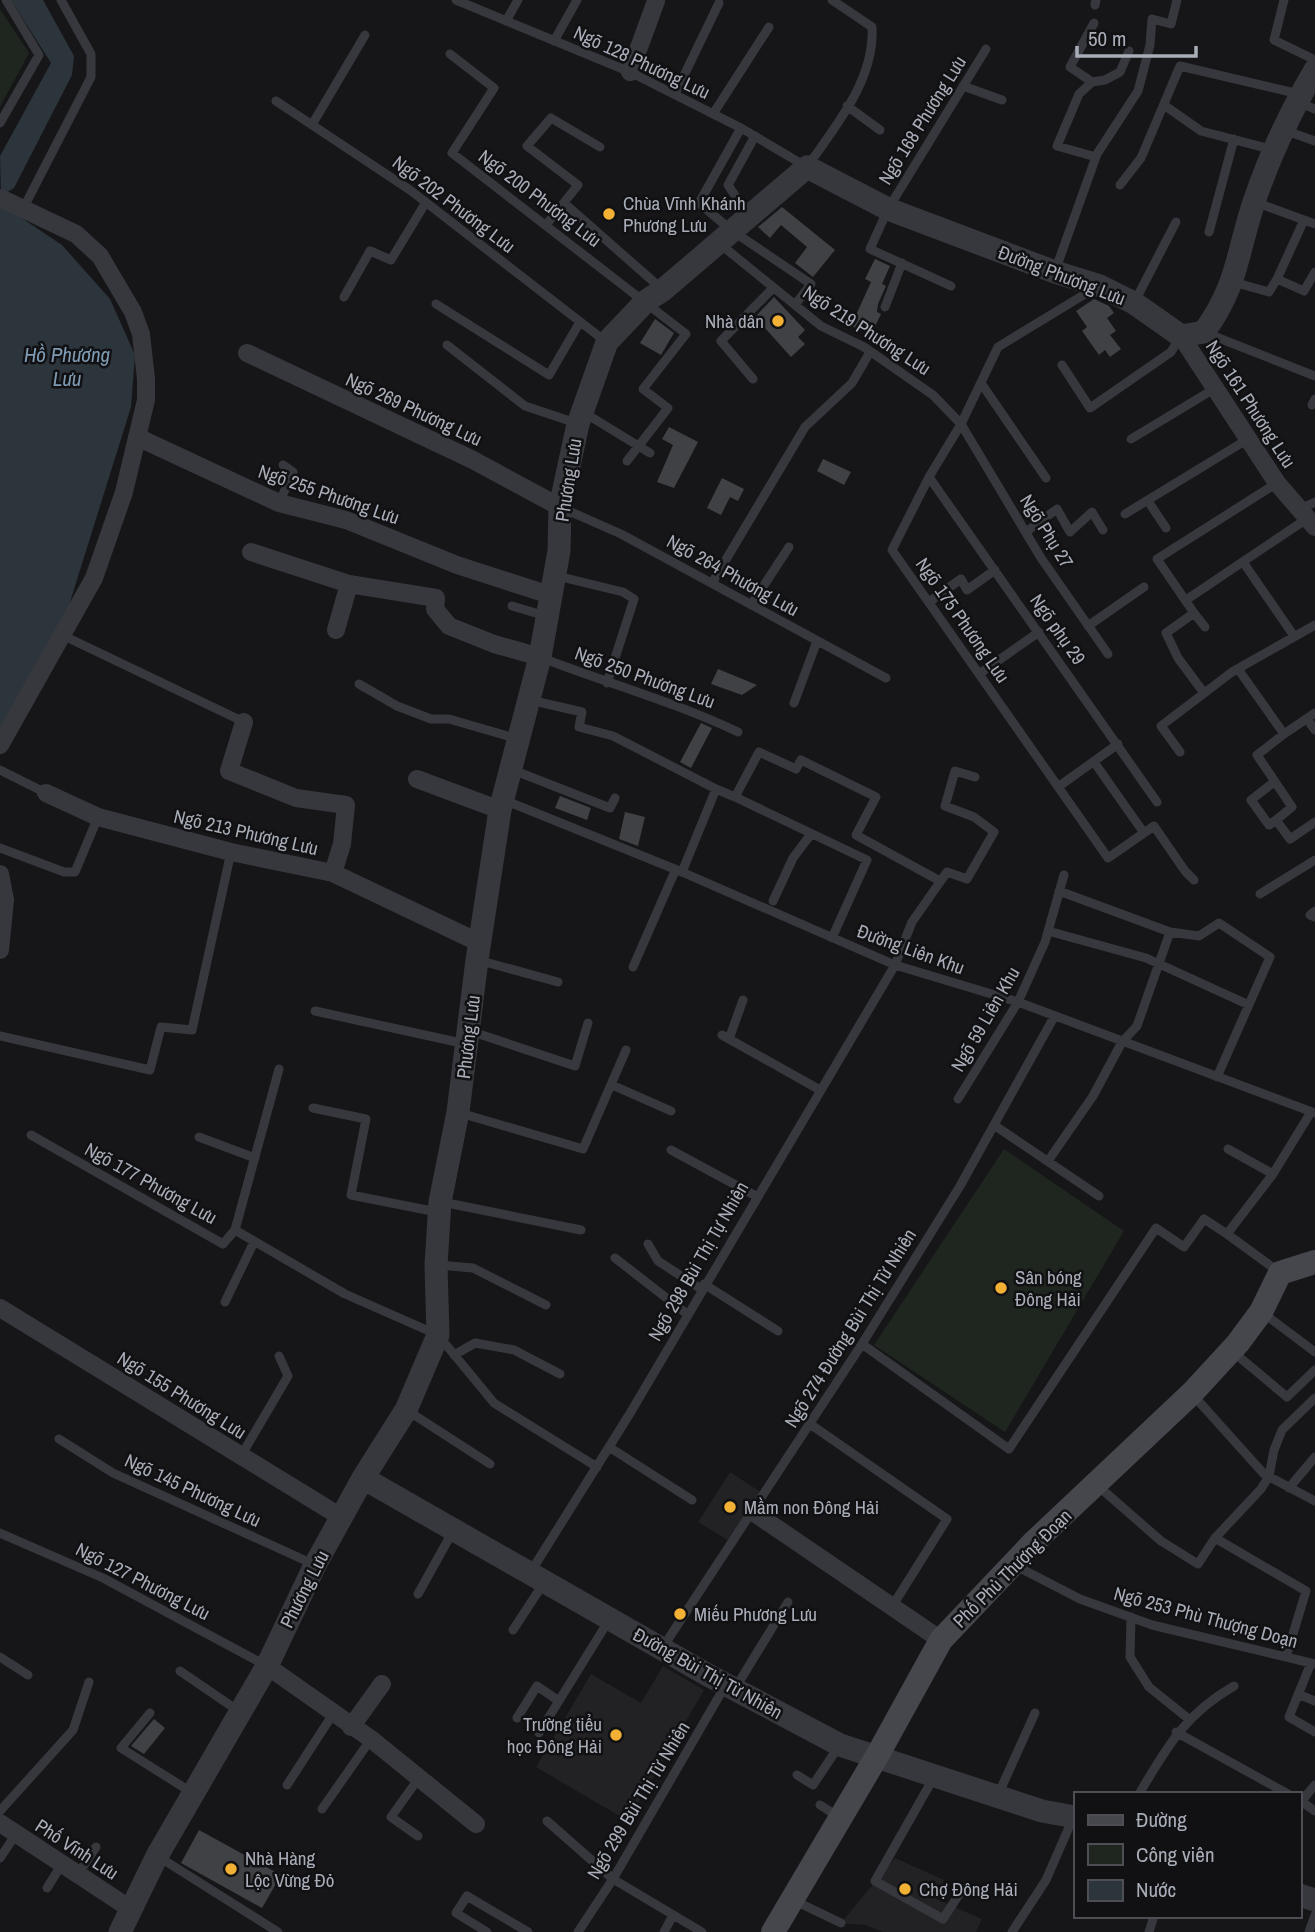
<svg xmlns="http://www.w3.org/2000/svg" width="1315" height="1932" font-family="'Archivo Narrow',sans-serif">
<rect width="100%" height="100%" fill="#161618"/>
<path fill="#222225" d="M730 1472 762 1493 731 1542 698 1522Z
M663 1666 704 1690 628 1821 536 1767 591 1674 641 1703Z
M895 1858 944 1880 936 1899 982 1919 976 1932H883L866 1925 841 1923Z"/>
<path fill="#1e261f" d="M0 9 29 53 0 107Z
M1004 1149 1124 1231 1005 1432 874 1345Z"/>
<path fill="#2c353c" d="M11 0H43L74 56 72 75 14 188 1 196 0 156 51 63Z
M0 208 8 209 62 245 110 299 135 355 131 407 65 618 0 737Z"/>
<path fill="#404145" d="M782 207 835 250 813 277 795 263 807 247 781 225 770 238 758 227Z
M875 259 890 266 882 284 886 286 878 304 877 312 881 314 871 335 851 326 871 282 865 279Z
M774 297 805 330 798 337 805 344 791 357 755 317Z
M1094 299 1109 306 1114 313 1107 318 1116 331 1110 335 1121 349 1110 357 1105 350 1099 355 1082 331 1087 327 1076 311Z
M655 319 674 333 661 355 640 343Z
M669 427 698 442 674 488 657 482 673 445 662 439Z
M823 459 851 472 844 485 817 471Z
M722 478 744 489 738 501 730 497 721 515 707 508Z
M718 669 757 685 742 695 711 684Z
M701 723 712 728 691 768 680 762Z
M560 796 591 808 587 820 555 808Z
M625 812 645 817 638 846 619 839Z
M154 1719 165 1728 144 1754 131 1746Z
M199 1830 281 1875 262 1908 181 1863Z"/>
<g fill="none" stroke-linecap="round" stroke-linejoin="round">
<path stroke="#37383d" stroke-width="9" d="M456 0 630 72 741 128 807 167C836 125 875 80 872 27L832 0
M1284 0 1274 40 1315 60
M1095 5 1096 0
M506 21 518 0
M554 41 577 0
M450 54 494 88 452 153 686 334 643 389 668 408 627 461
M1092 82 1070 67 1094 23
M963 86 1002 100
M675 94 719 3
M276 101 410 190 605 341
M1298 102 1315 109
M1164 105 1201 131 1274 150
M847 106 880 130
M713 114 769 27
M0 123 39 55 6 0
M313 123 365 35
M741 128 699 203 731 230 811 284 795 305
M1284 130 1315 141
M1096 157 1057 146 1079 94 1092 82 1105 80 1120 72 1129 51
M1120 185 1141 158 1180 66 1299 94
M1255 202 1315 224
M564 203 663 290
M24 207 91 77V54L61 0
M748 215 728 185 755 136
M546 225 578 185 527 146 551 118 600 147
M1209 232 1234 139
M720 244 821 326 864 347 933 395 961 424 1041 558 1108 654
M1055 271 1097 154 1138 91 1150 45 1152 19 1171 24 1177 0
M1277 279 1304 220
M1233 282 1269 292 1277 279 1304 291 1315 272
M951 286 870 249 888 209 986 49
M1095 288 998 347 961 424 929 477 892 550 1108 858 1154 826 1185 871 1194 880
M344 297 370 251 391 260 426 202
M1135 301 1176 222
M436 304 549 375 580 322
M885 307 902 263
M1206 333 1315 376
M447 345 525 406 576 423
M1062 365 1090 408 1171 352 1180 337
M753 379 721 341 773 288
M981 383 1046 478
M1312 405 1315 399
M583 412 650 453
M1131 439 1214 389
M929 477 1157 802
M1148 501 1166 528
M279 503 293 472 283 465
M562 508 621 534 886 678
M1300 509 1315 502
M1125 514 1248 439
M1026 532 1057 509 1070 532 1092 512 1103 530
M1243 562 1294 636
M557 576 623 592 634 599 607 683
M712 583 805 427 852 383 870 352
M1186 600 1308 518
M929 602 961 579 967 590 995 570
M751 605 789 547
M512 606 546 616
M1194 613 1205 627
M1088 626 1144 587
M62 635 244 722
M542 658C607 683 675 702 738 732
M1238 669 1284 734 1315 713
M979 674 1039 632
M359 684 397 706 431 719H449L518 739
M1204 693 1178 658 1166 633 1194 613 1157 559 1277 483
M530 700 582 712 579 727 613 736 716 789
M794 703 817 641
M1307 719 1315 730
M1284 734 1257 755 1292 807 1276 820 1290 839 1315 822
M1180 752 1161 726 1232 672 1315 625
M1094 762 1144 833
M0 770 46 793
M513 770 610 808 615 798
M1274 782 1251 800 1269 825 1276 820
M1058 787 1118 744
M735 797 759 752 796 769 801 760 876 797 856 835 940 881
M504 800 682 872 895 965 1018 1002 1315 1113
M0 848 64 872H75L98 817
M682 872 716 789 735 797 867 860 832 938
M1059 891 1170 932 1199 936 1219 923 1270 957 1217 1077
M1260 894 1315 860
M773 901 793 858 811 834
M1315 911 1310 915 1315 917
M1048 931 1146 958 1249 1005
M478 960 558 982
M633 967 675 871
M315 1011 466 1044
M470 1031 575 1066 588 1023
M722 1035 820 1090
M0 1036 150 1070 161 1027 192 1030 231 852
M729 1039 743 1000
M612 1085 671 1111
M958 1099 1018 1002 1045 942 1064 875
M313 1108 366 1119 351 1195 437 1212
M460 1113 583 1149 626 1050
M994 1125 1099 1196
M31 1135 223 1244 235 1230 345 1294 438 1335 494 1403 597 1467
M199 1137 255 1158
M1228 1149 1273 1174 1227 1234 1279 1272
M671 1150 756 1196
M1048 1161 1093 1096 1122 1042 1137 1026 1170 932
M1273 1174 1311 1112
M442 1202 581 1230
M235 1230 279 1069
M648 1244 658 1261 701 1289
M615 1258 687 1314
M438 1265 473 1268 546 1305
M704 1284 778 1331
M225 1302 254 1242
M1263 1313 1315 1352
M862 1344 1009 1449 1156 1228 1184 1247 1204 1219 1227 1234
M1232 1351 1287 1397 1315 1370
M454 1355 475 1343 514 1350 560 1374
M1193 1395 1264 1474 1315 1501
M408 1411 490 1464
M810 1424 947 1519 893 1605
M59 1439 113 1473 313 1564
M609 1447 692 1500
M241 1456 288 1376 279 1356
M1097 1485 1161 1541 1198 1564 1215 1538 1306 1591 1286 1657
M1289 1488 1315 1457
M0 1533 103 1578 267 1666
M1215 1538 1261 1489 1269 1476 1274 1450 1282 1430 1315 1398
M1014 1565 1080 1599 1152 1625 1315 1664
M530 1573 629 1415 895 965 912 922 947 872 967 879 994 832 974 817 945 806 955 771 975 777
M418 1594 453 1531
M1131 1617 1130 1657 1149 1687 1190 1720
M513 1630 543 1584
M663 1647 862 1344 960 1186 1054 1017
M0 1657 28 1675
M1311 1663 1289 1717 1315 1732
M180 1671 240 1712
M736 1687 788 1602
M1298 1694 1315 1701
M150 1713 121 1748 191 1792
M517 1718 537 1686 559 1701
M1176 1732 1288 1794
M539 1733 609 1620
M797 1775 813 1785 839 1746
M934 1777 875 1881 943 1919 960 1893
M287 1785 333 1714
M1139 1794C1167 1747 1185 1714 1234 1686
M998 1795 1035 1713
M1299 1800 1315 1811
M1299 1804 1315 1785
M820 1805 839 1817
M322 1809 371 1739
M0 1811 73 1730 89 1682
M547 1821 613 1879 702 1932
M418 1836 391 1817 419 1778
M159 1857 278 1932
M0 1858 16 1834
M78 1874 96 1847
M47 1888 62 1864
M793 1900 841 1923
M487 1932 456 1913 467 1896 528 1932
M578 1932 613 1879 725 1686
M664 1932 673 1915
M1012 1932 1046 1880 1073 1818
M1149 1932 1154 1916
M1309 1932 1315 1915"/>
<path stroke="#37383d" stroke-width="18" d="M630 72 656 1
M0 198 76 234 100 256 133 312 141 334 146 379V400L124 492 94 578 0 745
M1181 336 1277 483 1315 527
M247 353 473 460 560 507
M137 437 279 503 346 520 457 565 550 595
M251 552 349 584 436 598 435 609 449 626 494 644 540 657
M336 630 349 584
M244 722 229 771 296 798 346 805 342 844 333 873
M417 779 500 810
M46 793 98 817 231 852 333 873 480 943
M0 874 5 900 0 950
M0 1308 341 1517
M753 1512 941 1640
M267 1666 371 1739 476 1824
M351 1727 382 1684
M0 1823 132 1910"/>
<path stroke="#37383d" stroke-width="23" d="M363 1478 706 1674 840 1745 1042 1811 1075 1817
M1299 1895 1315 1900
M120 1932 157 1856 267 1666 315 1565 363 1478 406 1410 438 1335 436 1265 440 1202 458 1112 477 960 500 810 540 657 559 551 560 507 578 424 607 342 646 301 663 290 807 167 888 209 1055 272 1100 286 1134 303 1181 336 1204 332C1238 285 1237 253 1254 202 1269 157 1291 111 1315 70"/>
<path stroke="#45474d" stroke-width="24" d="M773 1932 877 1756 941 1640 1033 1543 1192 1393 1238 1343 1261 1312 1280 1273 1315 1262"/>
</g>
<g fill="#f2b134" stroke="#111113" stroke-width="2.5">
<circle cx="609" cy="214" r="7"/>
<circle cx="778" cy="321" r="7"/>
<circle cx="1001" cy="1288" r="7"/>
<circle cx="730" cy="1507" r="7"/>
<circle cx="680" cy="1614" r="7"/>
<circle cx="616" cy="1735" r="7"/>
<circle cx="231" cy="1869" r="7"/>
<circle cx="905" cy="1889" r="7"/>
</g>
<g text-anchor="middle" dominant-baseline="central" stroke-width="5" stroke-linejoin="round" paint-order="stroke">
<g font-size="19" fill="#a8adb8" stroke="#111113">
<text transform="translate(642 62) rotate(25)">Ngõ 128 Phương Lưu</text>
<text transform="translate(922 120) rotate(-58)">Ngõ 168 Phương Lưu</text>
<text transform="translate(540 198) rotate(37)">Ngõ 200 Phương Lưu</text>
<text transform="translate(454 204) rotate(37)">Ngõ 202 Phương Lưu</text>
<text transform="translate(1062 275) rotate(21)">Đường Phương Lưu</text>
<text transform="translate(867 330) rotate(33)">Ngõ 219 Phương Lưu</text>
<text transform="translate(1251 404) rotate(57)">Ngõ 161 Phương Lưu</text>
<text transform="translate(414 409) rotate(25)">Ngõ 269 Phương Lưu</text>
<text transform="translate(568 480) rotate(-81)">Phương Lưu</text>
<text transform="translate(329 494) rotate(19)">Ngõ 255 Phương Lưu</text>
<text transform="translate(1047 531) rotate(58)">Ngõ Phụ 27</text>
<text transform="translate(733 575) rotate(29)">Ngõ 264 Phương Lưu</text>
<text transform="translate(963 620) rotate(55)">Ngõ 175 Phương Lưu</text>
<text transform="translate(1058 629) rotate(55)">Ngõ phụ 29</text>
<text transform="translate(645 677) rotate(20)">Ngõ 250 Phương Lưu</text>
<text transform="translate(246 832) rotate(13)">Ngõ 213 Phương Lưu</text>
<text transform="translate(911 949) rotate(20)">Đường Liên Khu</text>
<text transform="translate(985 1019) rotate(-60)">Ngõ 59 Liên Khu</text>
<text transform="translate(468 1037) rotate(-83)">Phương Lưu</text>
<text transform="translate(151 1183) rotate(29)">Ngõ 177 Phương Lưu</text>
<text transform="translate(698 1261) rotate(-60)">Ngõ 298 Bùi Thị Tự Nhiên</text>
<text transform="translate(850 1328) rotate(-58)">Ngõ 274 Đường Bùi Thị Từ Nhiên</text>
<text transform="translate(182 1395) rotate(32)">Ngõ 155 Phương Lưu</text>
<text transform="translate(193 1490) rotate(25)">Ngõ 145 Phương Lưu</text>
<text transform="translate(1012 1568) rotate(-45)">Phố Phủ Thượng Đoạn</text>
<text transform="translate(143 1581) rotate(27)">Ngõ 127 Phương Lưu</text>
<text transform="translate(304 1589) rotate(-63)">Phương Lưu</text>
<text transform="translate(1206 1617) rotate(15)">Ngõ 253 Phù Thượng Doạn</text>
<text transform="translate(708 1673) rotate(29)">Đường Bùi Thị Từ Nhiên</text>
<text transform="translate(638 1800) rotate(-59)">Ngõ 299 Bùi Thị Từ Nhiên</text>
<text transform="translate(77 1849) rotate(33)">Phố Vĩnh Lưu</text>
</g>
<g font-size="19" fill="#a8adb8" stroke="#111113" text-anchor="start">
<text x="623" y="203">Chùa Vĩnh Khánh<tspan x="623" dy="22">Phương Lưu</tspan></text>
<text x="764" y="321" text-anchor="end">Nhà dân</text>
<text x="1015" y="1277">Sân bóng<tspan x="1015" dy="22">Đông Hải</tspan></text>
<text x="744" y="1507">Mầm non Đông Hải</text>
<text x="694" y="1614">Miếu Phương Lưu</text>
<text x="602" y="1724" text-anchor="end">Trường tiểu<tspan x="602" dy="22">học Đông Hải</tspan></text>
<text x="245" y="1858">Nhà Hàng<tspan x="245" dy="22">Lộc Vừng Đỏ</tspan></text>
<text x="919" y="1889">Chợ Đông Hải</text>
</g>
<g font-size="21" font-style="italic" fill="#7f9bb3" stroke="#111113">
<text x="67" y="354">Hồ Phương<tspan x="67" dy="24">Lưu</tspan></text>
</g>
</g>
<rect x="1074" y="1792" width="228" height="126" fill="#111113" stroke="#4d4f55" stroke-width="2"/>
<rect x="1088" y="1815" width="35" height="10" fill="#45474d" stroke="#4d4f55" stroke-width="2"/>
<text x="1136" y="1827" font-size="21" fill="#a8adb8">Đường</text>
<rect x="1088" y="1844" width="35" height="21" fill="#1e261f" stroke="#4d4f55" stroke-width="2"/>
<text x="1136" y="1862" font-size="21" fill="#a8adb8">Công viên</text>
<rect x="1088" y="1880" width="35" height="21" fill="#2c353c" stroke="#4d4f55" stroke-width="2"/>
<text x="1136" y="1897" font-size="21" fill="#a8adb8">Nước</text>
<path d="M1077 46v10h119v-10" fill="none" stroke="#a8adb8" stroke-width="3.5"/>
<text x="1088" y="46" font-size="21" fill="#a8adb8" stroke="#111113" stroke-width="5" paint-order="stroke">50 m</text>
</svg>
